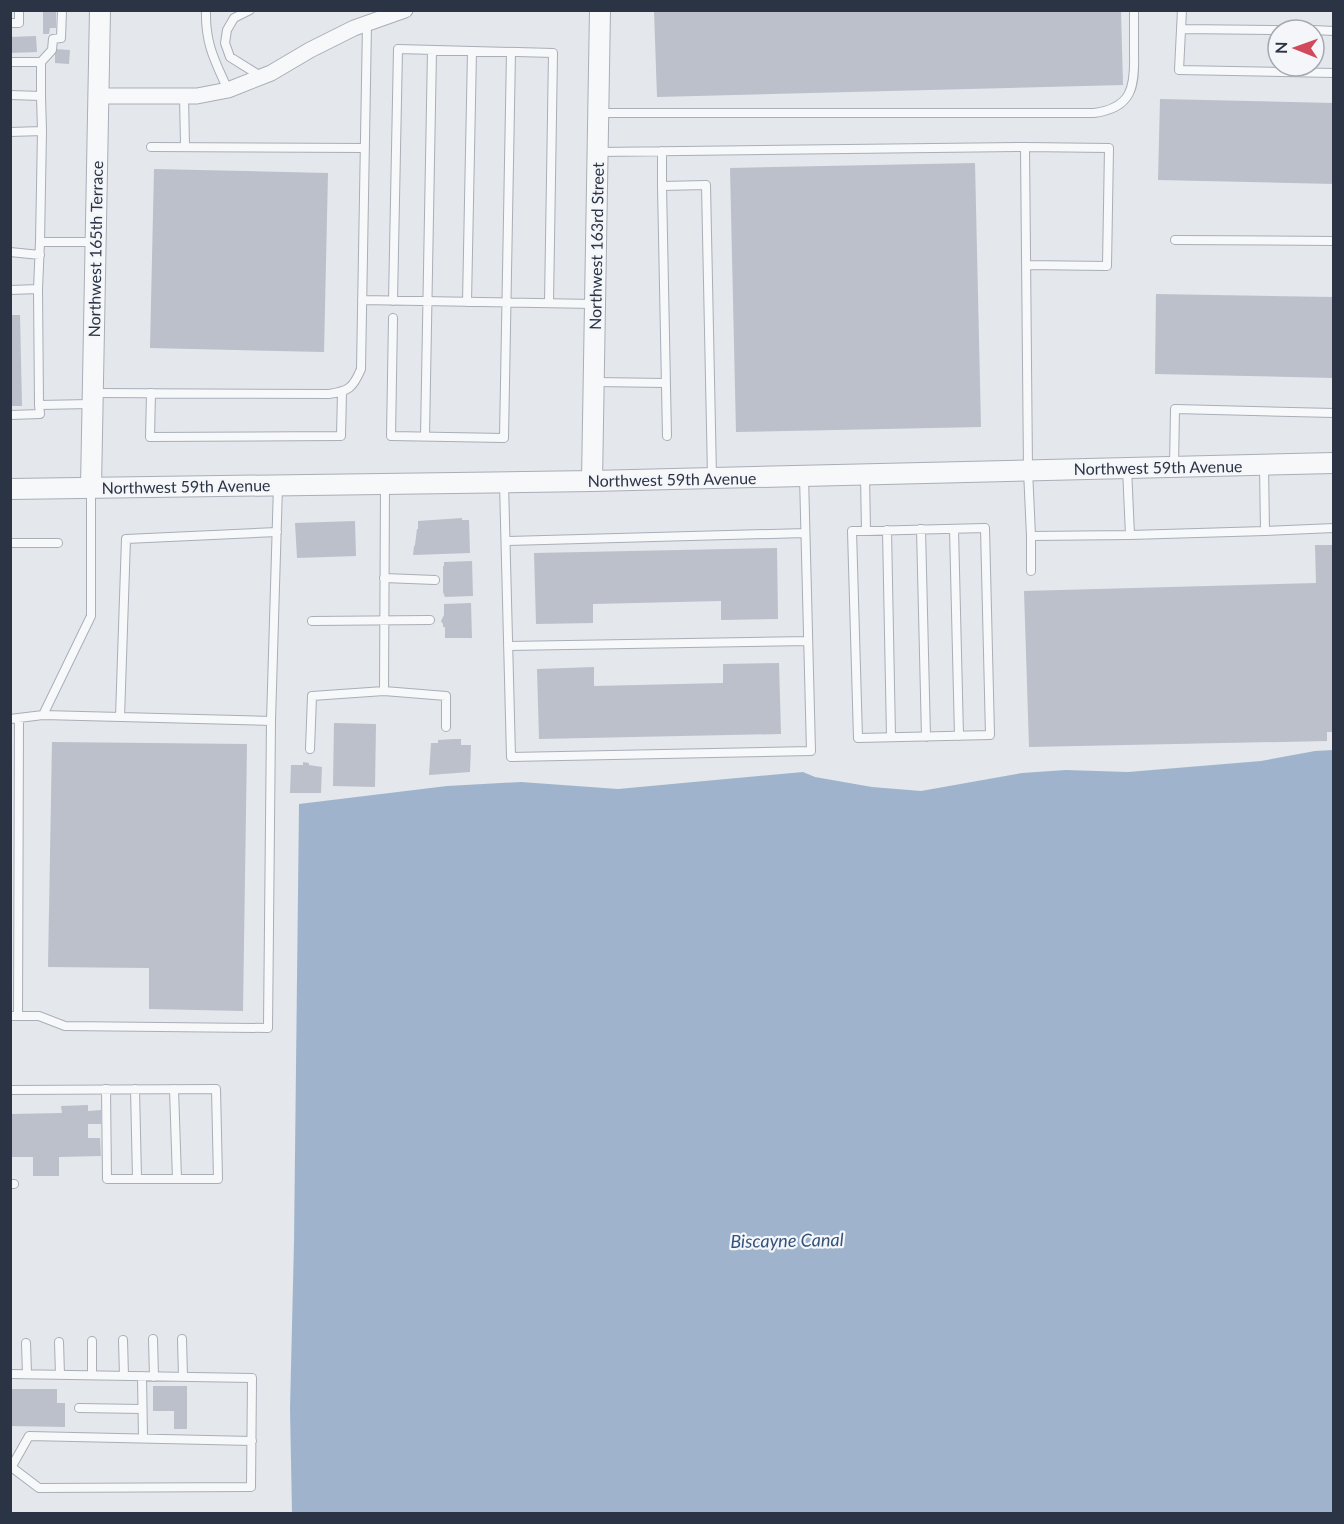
<svg xmlns="http://www.w3.org/2000/svg" width="1344" height="1524" font-family="Lato,sans-serif">
<rect width="100%" height="100%" fill="#e4e7ec"/>
<path fill="#9fb4cc" d="M1333 750V1513H292L290 1409 294 1242 299 804 447 786 521 782 618 789 803 772 815 777 872 787 921 791 1022 773 1066 770 1128 772 1261 761 1315 751Z"/>
<path fill="#bbc0ca" d="M43 10H56V28H50L49 34H43Z
M654 10H1121L1123 85 657 97Z
M36 36 37 52 10 53V37Z
M55 49 70 50 69 64 55 63Z
M1160 99 1334 103V184L1158 180Z
M975 163 981 427 736 432 730 168Z
M154 169 328 173 324 352 150 348Z
M1156 294 1334 297V378L1155 374Z
M10 315H20L22 406H10Z
M462 518V520H469L470 553 413 555 414 546 415 545 417 529H418V521Z
M355 521 356 556 297 558 295 523Z
M1315 545H1334V732H1327V741L1029 747 1024 591 1316 583Z
M777 548 778 619 721 620V601L593 604V623L536 624 534 553Z
M472 561 473 596 445 597 443 592V566H444V562Z
M471 603 472 638H445V627H443V624L441 621 444 615V604Z
M779 663 781 734 539 739 537 669 594 667V686L723 683V664Z
M334 723 376 724 375 787 333 786Z
M454 739H461V745H471L470 772 429 775 431 743H438V740Z
M52 742 247 744 243 1011 149 1009V968L48 967Z
M303 762 309 763V765L322 767 321 793H290L291 765H303Z
M88 1105V1111L101 1110V1124H88V1138H100L101 1156 59 1157V1176H33V1157H10V1114L62 1113 61 1106Z
M153 1386H187V1429H174V1411H153Z
M10 1389H57V1403H65V1427L10 1426Z"/>
<g fill="none" stroke-linecap="round" stroke-linejoin="round">
<g stroke="#a9aeb7" stroke-width="10">
<path id="service" d="M206 10C205 44 215 61 228 90
M250 10 234 18 227 30 225 43 230 57 262 77
M1182 10 1179 70 1334 73
M10 23H19V10
M1181 29 1278 30
M1314 30 1334 31
M10 62H41V96
M41 62 52 50 53 39 61 38 62 10
M10 95 41 96 42 131
M184 95 185 146
M600 113H1094C1132 108 1135 87 1134 54 1134 39 1134 25 1134 10
M10 132 42 131 40 242H94
M151 147 365 148
M1025 147 1109 148 1107 266 1026 265
M662 151V186
M599 152 1025 147 1028 470 1031 536 1130 535 1265 531 1264 465
M1175 240 1334 241
M40 242 38 289 39 405 91 404
M10 252 40 255
M10 290 38 289
M362 300 594 304
M393 301 398 49 553 53 549 303
M467 302 472 51
M393 318 391 436 504 438 511 52
M595 382 665 383
M94 393 329 394C349 391 353 388 361 369L367 24
M151 393 150 437 341 436 342 392
M10 415 40 414 39 405
M425 436 432 50
M667 436 662 186 706 185 712 476
M1174 466 1175 409 1334 413
M1127 468 1130 535
M865 476 866 531 985 528 990 735 858 738 852 531H866
M504 483 511 757 811 751 804 476
M921 529 926 737
M954 529 959 736
M887 530 891 737
M1265 531 1334 528
M1031 536V571
M506 541 805 533
M10 543H58
M384 578 435 580
M312 621 430 620
M508 646 808 641
M384 691 446 696V727
M43 715 91 616V488
M120 717 126 539 277 532
M10 719 43 715 271 721 278 486
M310 749 312 696 384 691 385 485
M10 1016H39L65 1026 268 1028 271 721
M18 1016 19 718
M135 1089 137 1178
M174 1089 177 1179
M10 1090 216 1089 218 1179H107L106 1089
M10 1184H14
M153 1339 154 1377
M182 1339 183 1377
M123 1340 124 1376
M92 1341V1375
M59 1342 60 1375
M26 1343 27 1374
M10 1374 252 1378 251 1487 39 1488 10 1466
M142 1376 143 1438
M79 1408 142 1409
M12 1466 29 1436 252 1441"/>
</g>
<g stroke="#a9aeb7" stroke-width="17">
<path id="minor" d="M98 96H197L228 90 271 73 310 50 354 28 405 10"/>
</g>
<g stroke="#a9aeb7" stroke-width="22">
<path id="tertiary" d="M592 481 600 10
M91 487 100 10
M10 489 592 481 1334 463"/>
</g>
<use href="#service" stroke="#f7f8fa" stroke-width="8"/>
<use href="#minor" stroke="#f7f8fa" stroke-width="15"/>
<use href="#tertiary" stroke="#f7f8fa" stroke-width="20"/>
</g>
<g text-anchor="middle" dominant-baseline="central" stroke-width="4.5" stroke-linejoin="round" paint-order="stroke">
<g font-size="16" fill="#2b3445" stroke="#f4f6f9">
<text transform="translate(596 246) rotate(-89)">Northwest 163rd Street</text>
<text transform="translate(95 249) rotate(-89)">Northwest 165th Terrace</text>
<text transform="translate(1158 467) rotate(-1)">Northwest 59th Avenue</text>
<text transform="translate(672 479) rotate(-1)">Northwest 59th Avenue</text>
<text transform="translate(186 486) rotate(-1)">Northwest 59th Avenue</text>
</g>
<g font-size="18" font-style="italic" fill="#34527a" stroke="#f4f6f9">
<text transform="translate(787 1240) rotate(-1)">Biscayne Canal</text>
</g>
</g>
<rect width="1344" height="1524" fill="none" stroke="#2b3445" stroke-width="24"/>
<g transform="translate(1296 48) rotate(271)"><circle r="28" fill="#f4f6f9" stroke="#a4a8b1" stroke-width="1.5"/>
<path d="M0-4.5L10 22L0 15L-10 22Z" fill="#d1495b"/>
<text y="-9" font-size="16" font-weight="bold" text-anchor="middle" fill="#2b3445">N</text>
</g>
</svg>
